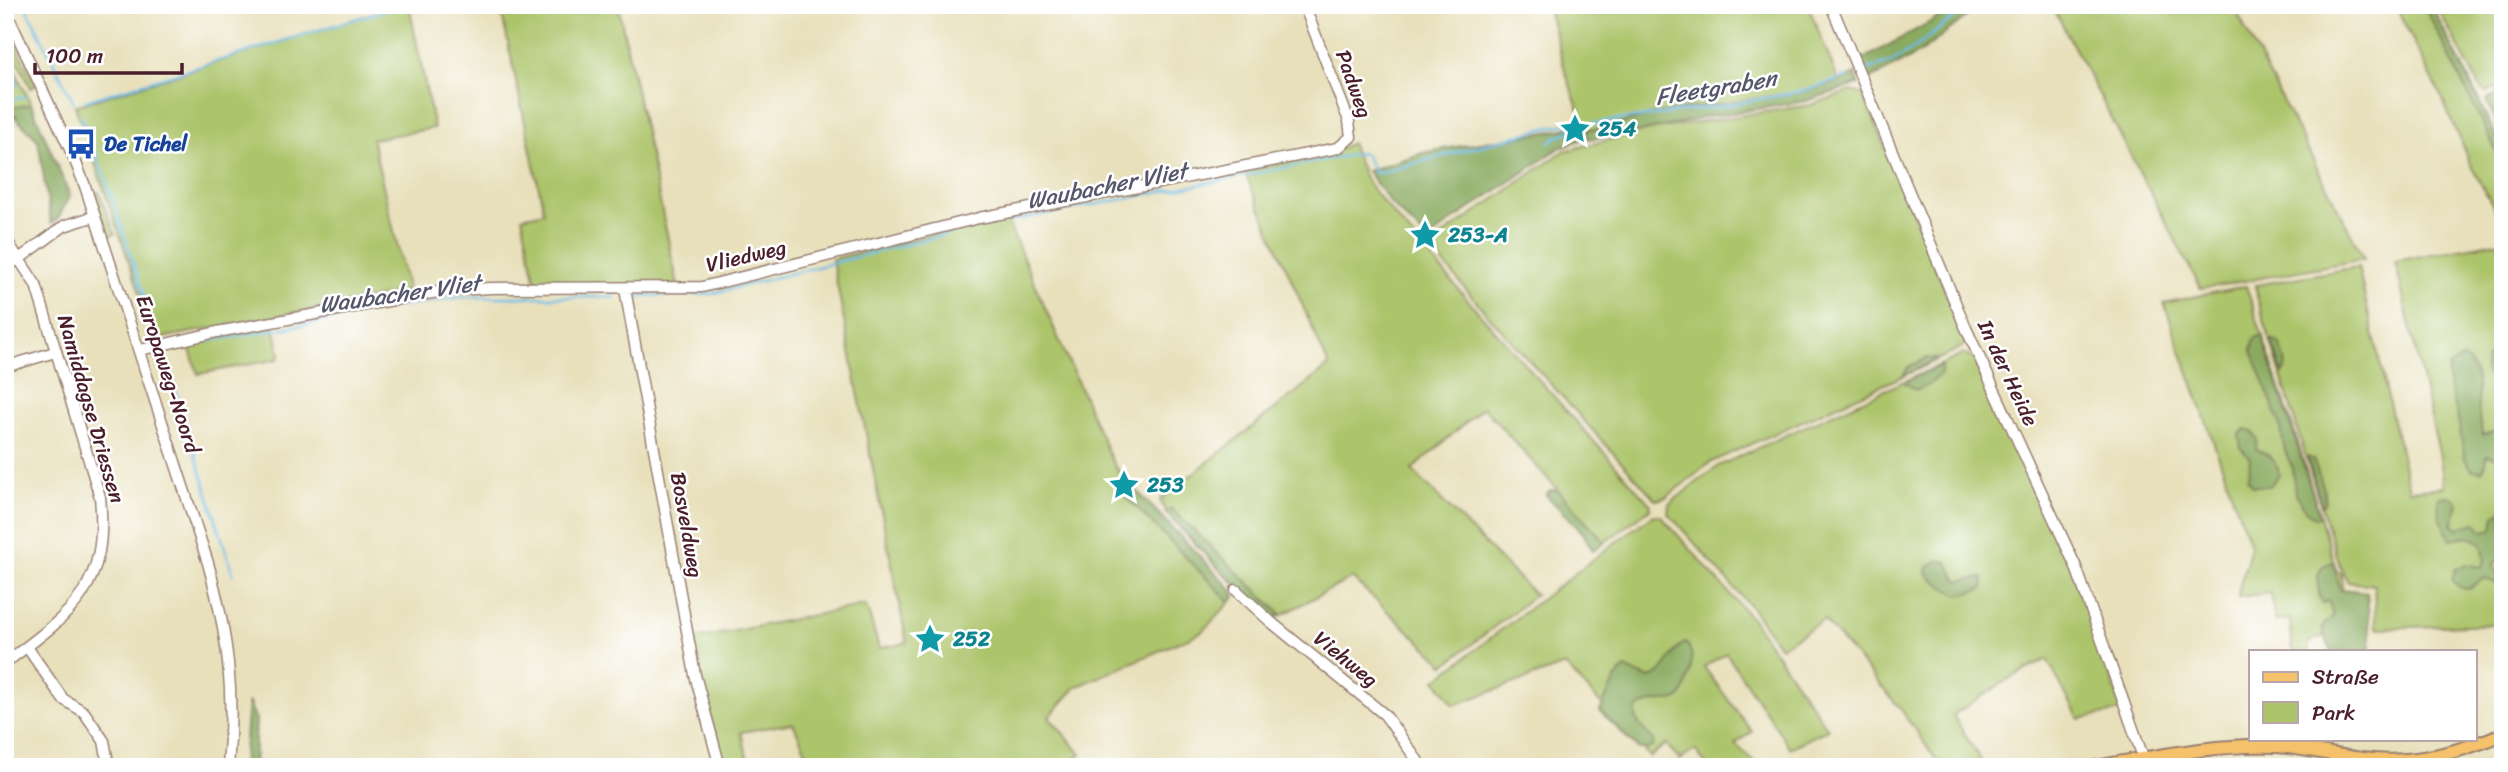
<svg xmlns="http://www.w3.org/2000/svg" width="2508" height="772" font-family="Sriracha,sans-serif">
<rect width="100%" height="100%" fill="#fff"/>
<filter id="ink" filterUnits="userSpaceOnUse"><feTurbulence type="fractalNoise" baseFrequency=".0143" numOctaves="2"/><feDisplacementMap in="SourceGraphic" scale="14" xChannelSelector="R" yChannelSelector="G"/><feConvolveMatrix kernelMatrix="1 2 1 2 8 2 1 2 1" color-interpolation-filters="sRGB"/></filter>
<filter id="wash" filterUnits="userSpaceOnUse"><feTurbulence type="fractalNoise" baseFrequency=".00686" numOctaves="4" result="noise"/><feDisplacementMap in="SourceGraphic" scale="28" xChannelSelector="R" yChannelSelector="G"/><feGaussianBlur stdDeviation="1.57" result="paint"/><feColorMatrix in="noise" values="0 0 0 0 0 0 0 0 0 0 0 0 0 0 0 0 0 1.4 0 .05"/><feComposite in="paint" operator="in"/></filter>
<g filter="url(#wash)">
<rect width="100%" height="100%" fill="#e8e0bb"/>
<path fill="#acc46a" stroke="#7b724a" stroke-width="2" d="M399 5H409L434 128 372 139 408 291 156 339 75 106Z
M500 5H618L678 286H540L536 283 522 217 544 212Z
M1547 5H1808L1839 82 1817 89 1654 115 1606 129 1586 130 1566 74Z
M2052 5H2233L2364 259 2201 289Z
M2395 5H2431L2477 96 2503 159V224L2470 164 2440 94Z
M2436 5H2503V86L2486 92 2481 89Z
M5 24 36 85 31 88 5 36Z
M5 50 35 112 5 119Z
M1851 91 1862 94 1868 106 1966 341 1962 347 1925 366 1711 462 1667 497 1656 500 1487 314 1430 247 1436 240 1564 151 1649 130 1811 105Z
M1351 143 1365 178 1376 194 1480 314 1651 505 1650 509 1605 542 1483 407 1412 470 1535 595 1445 665 1352 578 1274 619 1220 570 1166 512 1160 500 1329 366 1244 171 1328 154Z
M99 192 115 234 109 236 94 194Z
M1005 216 1111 459 1126 482 1161 516 1235 597 1202 632 1076 687 1049 717 1081 754 1064 767H813L793 723 741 732 750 767H723L690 640 864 605 868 611 879 648 907 643 832 259Z
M2503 241V593L2497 594 2498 624 2376 628 2374 585 2348 582 2338 562 2257 297 2256 285 2358 267 2409 490 2444 487 2440 457 2395 261Z
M2246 286 2297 440 2336 570 2341 573 2346 627 2309 642V651H2293L2290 619 2275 621 2271 593 2238 597C2239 579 2249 563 2250 545L2164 303Z
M274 326 280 354 278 359 198 374 187 341Z
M1964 354 1976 360 2076 576 2122 711 2079 719 2047 659 2009 679 1953 715 1985 767H1941L1900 708 1824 620 1780 647 1750 606 1668 513 1669 504 1718 466Z
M1656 515 1661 516 1752 619 1828 729 1790 748 1726 653 1704 667 1752 732 1735 744 1760 767H1708L1695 750 1680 760 1666 744 1650 757 1565 665 1454 705 1436 680 1621 538 1652 516Z"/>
<path fill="#89aa5e" stroke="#6a6444" stroke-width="2" d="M1961 5H1981L1921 52 1867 81 1860 61Z
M2424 5H2431L2503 150V165Z
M1856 74 1859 84 1806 101 1706 117 1636 133 1588 139 1586 130C1610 129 1631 119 1654 114 1722 101 1792 102 1856 74Z
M2503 91V135L2486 100Z
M31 104 70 196 57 220 51 223 38 140 15 117 16 115 5 117V109Z
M1577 127 1583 139 1561 147 1453 220 1428 240 1392 205 1367 171 1426 152Z
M2262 335 2320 517H2314L2308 513 2295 494 2293 469 2285 451 2280 424 2252 351 2254 339Z
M2271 340 2279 343C2283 353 2289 365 2283 374Z
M2495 352 2503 354V378L2487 375 2485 369 2486 359Z
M1927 358 1938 359 1903 376 1908 367Z
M2463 358C2486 371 2473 412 2483 435L2495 431 2503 437V455L2498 458 2486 455V464L2482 471 2472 470 2465 459 2457 414 2450 391 2448 376 2449 366Z
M1941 365V374L1929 385 1916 390 1904 382Z
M2246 429 2252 431 2257 439 2256 449C2269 454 2277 460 2279 474L2270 486H2253L2248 479 2250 459 2241 448 2239 435Z
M2307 457 2313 459 2323 486 2325 502 2322 506Z
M1130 484 1234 592 1235 597 1230 602 1123 494V490Z
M1550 490H1557L1605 542 1593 551 1583 533 1546 495Z
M2447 496 2454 498 2458 505 2452 524 2458 528 2475 523 2484 531 2493 529 2495 516 2503 510V562L2498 561 2493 564 2497 574 2503 578V587L2485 578C2472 584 2466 599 2452 579L2455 570 2465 564 2482 567 2485 559 2481 543C2472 536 2462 536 2451 539 2442 527 2438 515 2438 500L2440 497Z
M1171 509 1281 614 1274 619 1220 570 1166 513Z
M1938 560 1947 562 1958 581 1983 578 1984 588C1960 596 1961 599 1940 584 1934 579 1931 579 1927 573L1928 567Z
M2333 562 2340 589 2367 592 2371 651H2331L2322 629 2325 623 2333 617 2329 601 2323 603C2318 597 2315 575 2322 567 2323 565 2331 563 2333 562Z
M1685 642C1692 649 1693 658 1691 668 1679 722 1671 688 1636 709 1633 722 1645 731 1654 740L1653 746 1648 749H1638L1600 711C1607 696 1613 679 1625 668 1632 671 1639 675 1646 677 1663 682 1671 649 1685 642Z
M248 701 256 720 254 767H243Z"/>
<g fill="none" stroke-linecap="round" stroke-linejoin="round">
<path stroke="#6bbbe6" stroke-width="2.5" d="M27 9 74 103
M5 61 18 87
M1869 69 1892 62 1913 49 1970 5
M5 101 24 97
M85 101 402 5
M5 116 10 115
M81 117 107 183 158 338
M1588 124 1715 107 1803 91 1847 77
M1550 142 1556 137 1574 130
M634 296 710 294 968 229 1331 159 1361 153 1365 154 1374 172 1380 173 1542 129 1566 124 1574 130
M192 344 326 321 367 311 461 297H615
M179 346 163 351 233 574"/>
</g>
</g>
<g filter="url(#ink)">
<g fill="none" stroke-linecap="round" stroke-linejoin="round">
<g stroke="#998073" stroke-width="13">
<path id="minor" d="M1831 5 1965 326 2076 567 2144 760
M5 9 74 158 85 186 208 563C228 636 235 691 228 767
M5 238 36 285 100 497C109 588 72 613 5 663
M5 266 19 259 64 226 95 216
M625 289 695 675 720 767
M140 350 217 332 443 291 491 288 702 287 979 218 1338 148 1351 137 1349 121 1304 5
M5 367 55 352
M5 506V513
M5 529V535
M1236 590 1271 622 1385 715 1422 767
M27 647 63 699 84 712 104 741 109 767"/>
</g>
<g stroke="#998073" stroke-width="16">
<path id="major" d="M2095 767C2153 757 2215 744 2274 746 2308 747 2340 758 2374 760 2419 764 2461 751 2503 734"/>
</g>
<use href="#minor" stroke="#fff" stroke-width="10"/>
<use href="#major" stroke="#f5c16b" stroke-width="12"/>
</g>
</g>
<defs>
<g id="sight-bare" transform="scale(2.415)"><path d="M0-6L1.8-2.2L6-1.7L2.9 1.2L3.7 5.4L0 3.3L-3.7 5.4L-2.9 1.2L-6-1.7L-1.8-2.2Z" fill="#0f9aa8" stroke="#fff" stroke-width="2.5" paint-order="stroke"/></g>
<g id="bus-bare" transform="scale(2.415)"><path d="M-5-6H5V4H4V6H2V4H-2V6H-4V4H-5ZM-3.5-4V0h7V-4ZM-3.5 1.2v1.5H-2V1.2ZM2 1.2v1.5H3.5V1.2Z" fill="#1a4fb4" stroke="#fff" stroke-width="2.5" paint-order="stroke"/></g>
</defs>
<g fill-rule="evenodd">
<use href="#sight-bare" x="1575" y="129"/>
<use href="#bus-bare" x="81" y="144"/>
<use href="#sight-bare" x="1425" y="235"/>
<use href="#sight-bare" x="1124" y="485"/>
<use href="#sight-bare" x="930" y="639"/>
</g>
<g text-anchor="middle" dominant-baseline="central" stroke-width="5" stroke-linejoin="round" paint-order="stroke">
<g font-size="21" fill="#4a1f2b" stroke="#fff">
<text transform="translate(1354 84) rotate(70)">Padweg</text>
<text transform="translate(746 256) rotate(-13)">Vliedweg</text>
<text transform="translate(2008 373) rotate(65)">In der Heide</text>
<text transform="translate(168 374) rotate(72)">Europaweg-Noord</text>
<text transform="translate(91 409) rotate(74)">Namiddagse Driessen</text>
<text transform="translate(687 525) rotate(80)">Bosveldweg</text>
<text transform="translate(1346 659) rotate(39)">Viehweg</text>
</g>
<g font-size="21" font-weight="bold" fill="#0d838f" stroke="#fff" text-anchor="start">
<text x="1598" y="129">254</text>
<text x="1448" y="235">253-A</text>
<text x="1147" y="485">253</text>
<text x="953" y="639">252</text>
</g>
<g font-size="21" font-weight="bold" fill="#164399" stroke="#fff" text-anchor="start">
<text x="104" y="144">De Tichel</text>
</g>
<g font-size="23" font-style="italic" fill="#56566c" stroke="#fff">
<text transform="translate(1716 88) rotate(-9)">Fleetgraben</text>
<text transform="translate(1107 186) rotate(-11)">Waubacher Vliet</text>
<text transform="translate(400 294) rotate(-8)">Waubacher Vliet</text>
</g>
</g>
<rect width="2508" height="772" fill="none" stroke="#fff" stroke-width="28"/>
<rect x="2249" y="650" width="228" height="91" fill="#ffffff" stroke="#b7a5aa" stroke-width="2"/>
<rect x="2263" y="672" width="35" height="10" fill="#f5c16b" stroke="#b7a5aa" stroke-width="2"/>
<text x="2312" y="684" font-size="21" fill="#4a1f2b">Straße</text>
<rect x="2263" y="702" width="35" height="21" fill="#acc46a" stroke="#b7a5aa" stroke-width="2"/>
<text x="2312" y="720" font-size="21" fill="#4a1f2b">Park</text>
<path d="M35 63v10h147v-10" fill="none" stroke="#4a1f2b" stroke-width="3.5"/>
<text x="46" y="63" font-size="21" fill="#4a1f2b" stroke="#ffffff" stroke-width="5" paint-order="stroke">100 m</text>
</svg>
